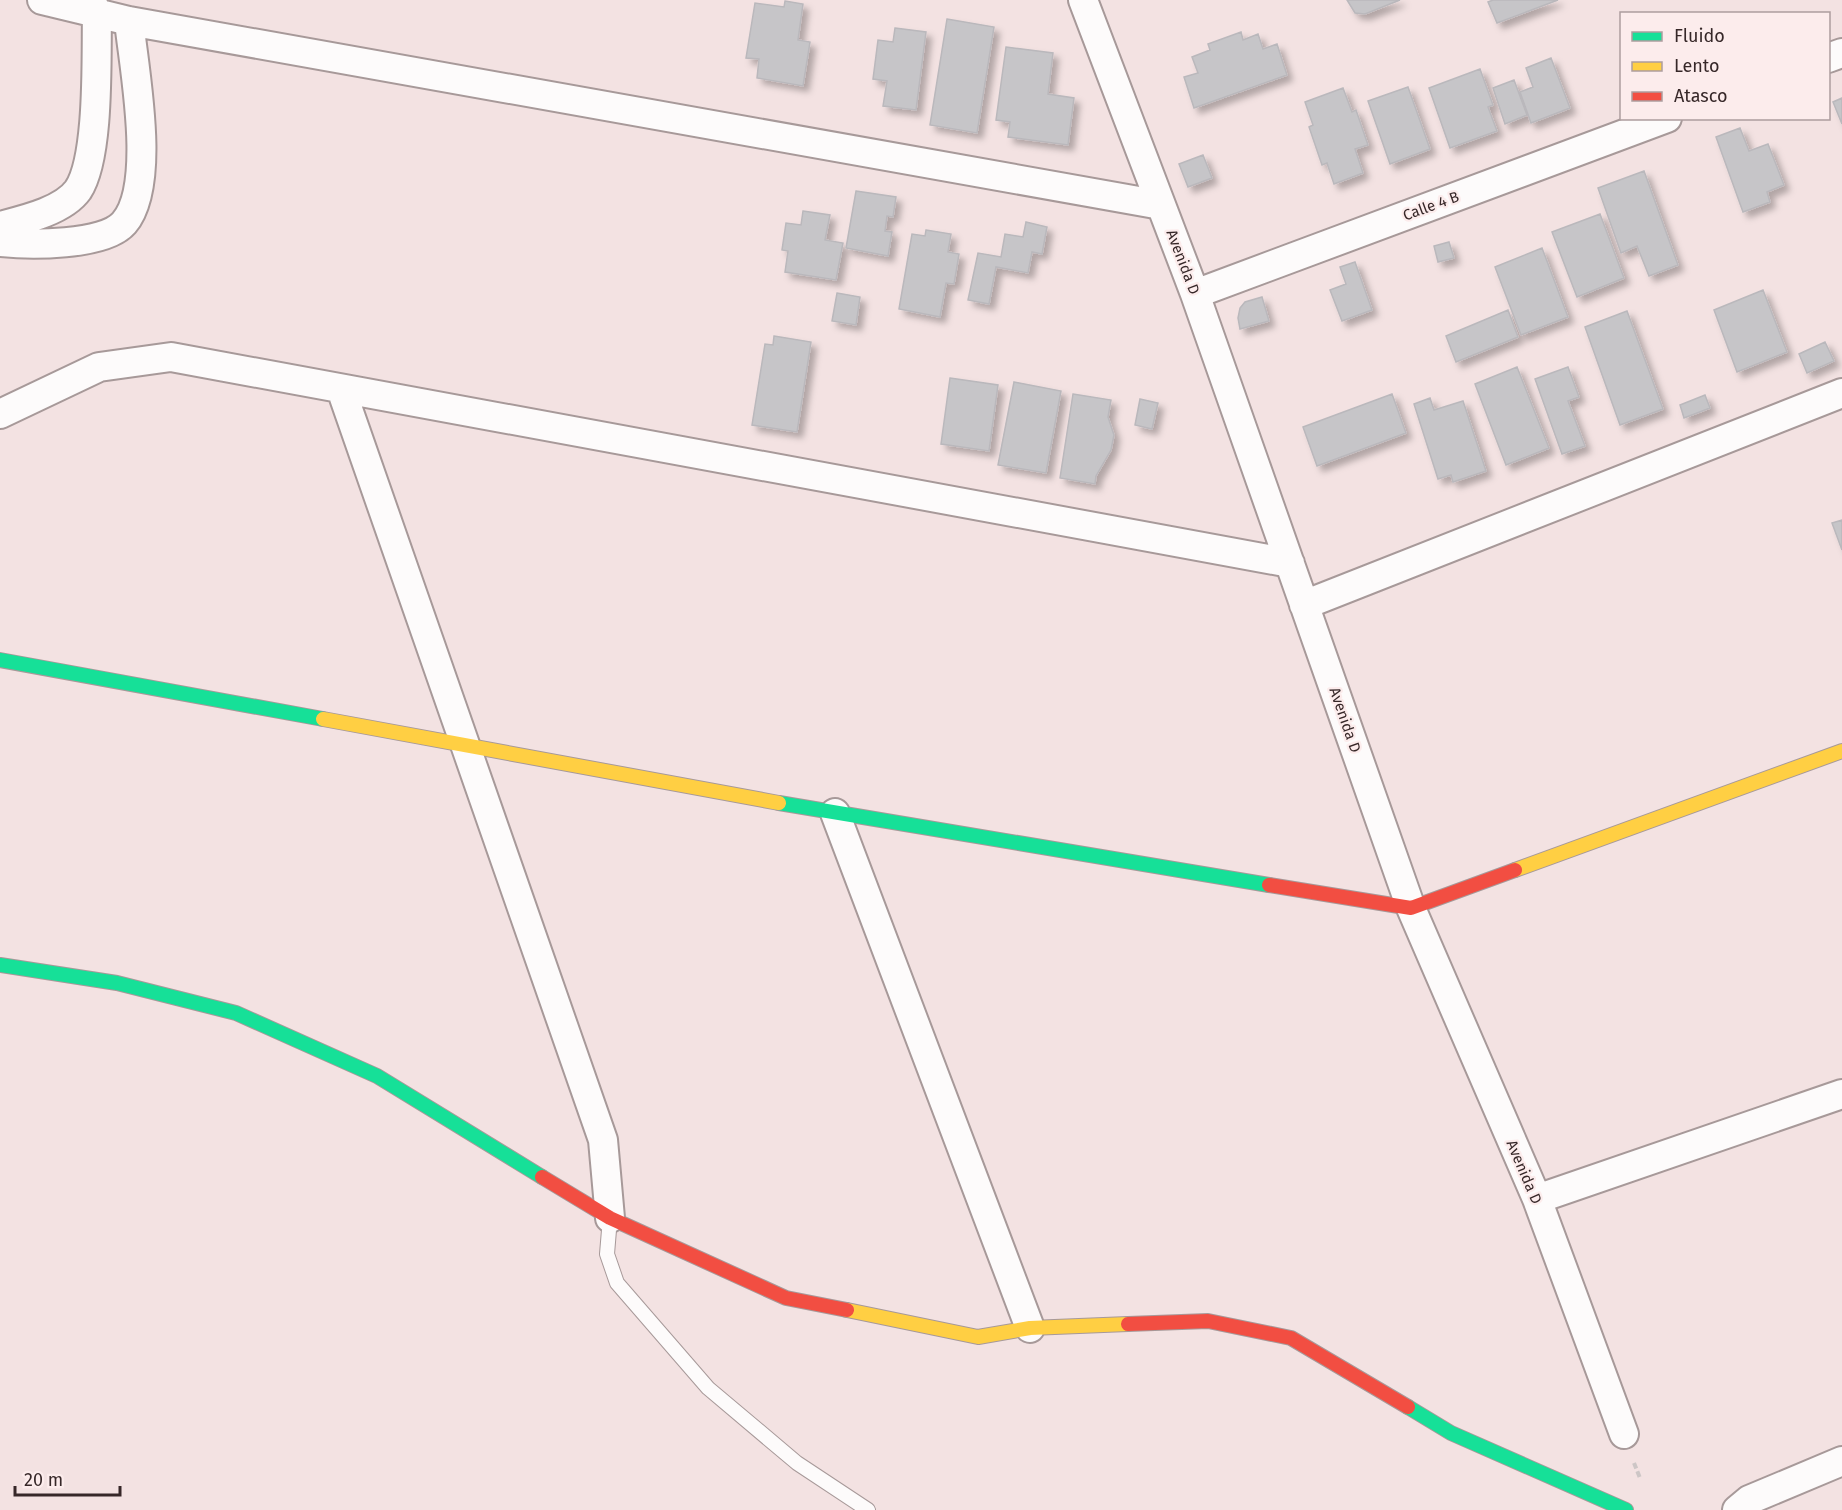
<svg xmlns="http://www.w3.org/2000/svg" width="1842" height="1510" font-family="'Fira Sans',sans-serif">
<defs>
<filter id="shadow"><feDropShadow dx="5.5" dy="5.5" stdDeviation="3" flood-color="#0004"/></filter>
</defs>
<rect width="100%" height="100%" fill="#f3e2e2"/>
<path fill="#c6c5c8" stroke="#bab8bc" stroke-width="1.5" filter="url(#shadow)" d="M1347 0H1400L1365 14 1355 13Z
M1493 0H1558L1497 23 1488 2Z
M785 1 803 4 798 40 810 42 803 86 757 78 759 59 746 58 755 3 784 7Z
M947 19 994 27 977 133 930 125Z
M895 28 926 32 916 110 883 106 887 81 873 79 878 40 893 42Z
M1241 32 1243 40 1258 34 1263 49 1277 44 1287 75 1194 108 1184 77 1198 73 1192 57 1210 50 1208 44Z
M1006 47 1053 53 1048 94 1074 98 1068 145 1008 137 1010 122 996 120Z
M1551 58 1570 108 1531 123 1520 92 1533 87 1526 68Z
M1480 69 1493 105 1488 107 1497 131 1450 148 1429 88Z
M1514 80 1527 115 1505 124 1493 88Z
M1408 87 1430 149 1390 164 1368 101Z
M1343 88 1352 112 1356 110 1368 145 1355 149 1363 173 1334 184 1327 163 1322 165 1309 127 1313 125 1305 102Z
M1842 98V124L1833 102Z
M1740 128 1749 151 1768 144 1784 185 1767 192 1770 202 1743 212 1716 137Z
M1203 155 1212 178 1188 187 1179 164Z
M1644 171 1678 265 1649 276 1637 246 1621 253 1598 188Z
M856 191 896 197 893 217 887 216 885 231 892 232 888 256 846 248Z
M803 211 830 215 825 240 843 243 836 280 785 272 788 251 782 250 786 223 801 225Z
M1600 214 1624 278 1577 297 1552 232Z
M1026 222 1047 227 1042 254 1032 252 1028 273 996 267 989 304 968 300 978 253 1001 257 1005 234 1023 237Z
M926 230 951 234 948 252 959 254 954 284 946 283 940 317 899 309 912 234 925 236Z
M1449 242 1454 258 1438 262 1434 246Z
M1542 248 1568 317 1521 335 1495 267Z
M1355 262 1372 310 1342 321 1330 290 1346 284 1340 267Z
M1763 290 1787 352 1737 372 1714 310Z
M837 293 860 297 856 325 832 321Z
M1262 297 1269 321 1240 329 1238 318 1240 308 1245 302Z
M1508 310 1518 337 1456 362 1446 336Z
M1627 311 1663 409 1620 425 1585 327Z
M774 336 811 342 797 432 752 425 765 344 773 345Z
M1825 342 1834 361 1807 373 1799 354Z
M1517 367 1549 448 1506 465 1475 384Z
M1568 367 1579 397 1568 401 1585 446 1562 454 1535 379Z
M950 378 998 385 989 451 941 444Z
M1014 382 1061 391 1046 473 998 465Z
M1073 394 1111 400 1108 417 1114 435 1111 450 1096 476 1095 484 1060 478Z
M1392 394 1406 433 1317 466 1303 427Z
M1705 395 1710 408 1684 418 1680 405Z
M1430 398 1434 410 1463 401 1486 471 1453 482 1451 475 1438 479 1414 404Z
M1140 399 1158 403 1152 429 1135 425Z
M1842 520V550L1832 523Z"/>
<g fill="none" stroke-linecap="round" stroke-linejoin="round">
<g stroke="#a79999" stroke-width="16">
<path id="lane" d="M610 1218 607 1254 617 1283 708 1388 797 1463 868 1510"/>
</g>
<g stroke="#a79999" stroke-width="32">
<path id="street" d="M42 0 129 21 1161 205
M1083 0 1195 294 1411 908 1537 1199 1624 1434
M1828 58 1842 53
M0 226C23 220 63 211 78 190 100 157 96 55 97 13L91 0
M0 242C29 245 104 246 124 223 157 185 134 69 129 21
M1195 294 1667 118
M341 389 603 1140 610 1218
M0 414 99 367 171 357 1290 563
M1304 605 1842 393
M835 813 1030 1328
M1537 1199 1842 1094
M1737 1510 1749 1500 1842 1461"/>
</g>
<g stroke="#a79999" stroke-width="16">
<path id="fast" d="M0 660 323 719
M779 803 1269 885
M0 965 117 983 236 1013 377 1076 542 1177
M1408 1407 1451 1433 1626 1510"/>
</g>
<g stroke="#a79999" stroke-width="16">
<path id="slow" d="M323 719 779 803
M1515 870 1842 751
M847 1310 978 1337 1030 1328 1128 1324"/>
</g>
<g stroke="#a79999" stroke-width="16">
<path id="jam" d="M1269 885 1411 908 1515 870
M542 1177 610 1218 786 1298 847 1310
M1128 1324 1208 1321 1291 1338 1408 1407"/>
</g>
<path stroke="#cdc6c6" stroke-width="4" stroke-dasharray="6 3" stroke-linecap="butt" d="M1634 1463 1640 1478"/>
<use href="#lane" stroke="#fdfbfb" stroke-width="14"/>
<use href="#street" stroke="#fdfbfb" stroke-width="28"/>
<use href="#fast" stroke="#16e098" stroke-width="14"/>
<use href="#slow" stroke="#ffcf43" stroke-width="14"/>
<use href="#jam" stroke="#f24e42" stroke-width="14"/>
</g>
<g text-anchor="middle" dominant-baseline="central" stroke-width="4.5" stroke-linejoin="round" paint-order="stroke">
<g font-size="15" fill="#362728" stroke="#fcecec">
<text transform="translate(1431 206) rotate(-20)">Calle 4 B</text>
<text transform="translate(1183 262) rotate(69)">Avenida D</text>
<text transform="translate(1345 720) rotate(71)">Avenida D</text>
<text transform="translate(1524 1172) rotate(67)">Avenida D</text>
</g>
</g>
<rect x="1620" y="12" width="210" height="108" fill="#fcecec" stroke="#ad9d9e" stroke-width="1.5"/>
<rect x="1632" y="32" width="30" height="9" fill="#16e098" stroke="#ad9d9e" stroke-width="1.5"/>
<text x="1674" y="42" font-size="18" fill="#362728">Fluido</text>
<rect x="1632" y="62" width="30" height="9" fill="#ffcf43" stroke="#ad9d9e" stroke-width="1.5"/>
<text x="1674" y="72" font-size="18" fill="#362728">Lento</text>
<rect x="1632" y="92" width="30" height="9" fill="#f24e42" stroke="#ad9d9e" stroke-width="1.5"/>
<text x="1674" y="102" font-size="18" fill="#362728">Atasco</text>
<path d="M15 1486v9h105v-9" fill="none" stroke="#362728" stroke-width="3"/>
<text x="24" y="1486" font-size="18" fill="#362728" stroke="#fcecec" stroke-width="4.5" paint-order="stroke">20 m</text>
</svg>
